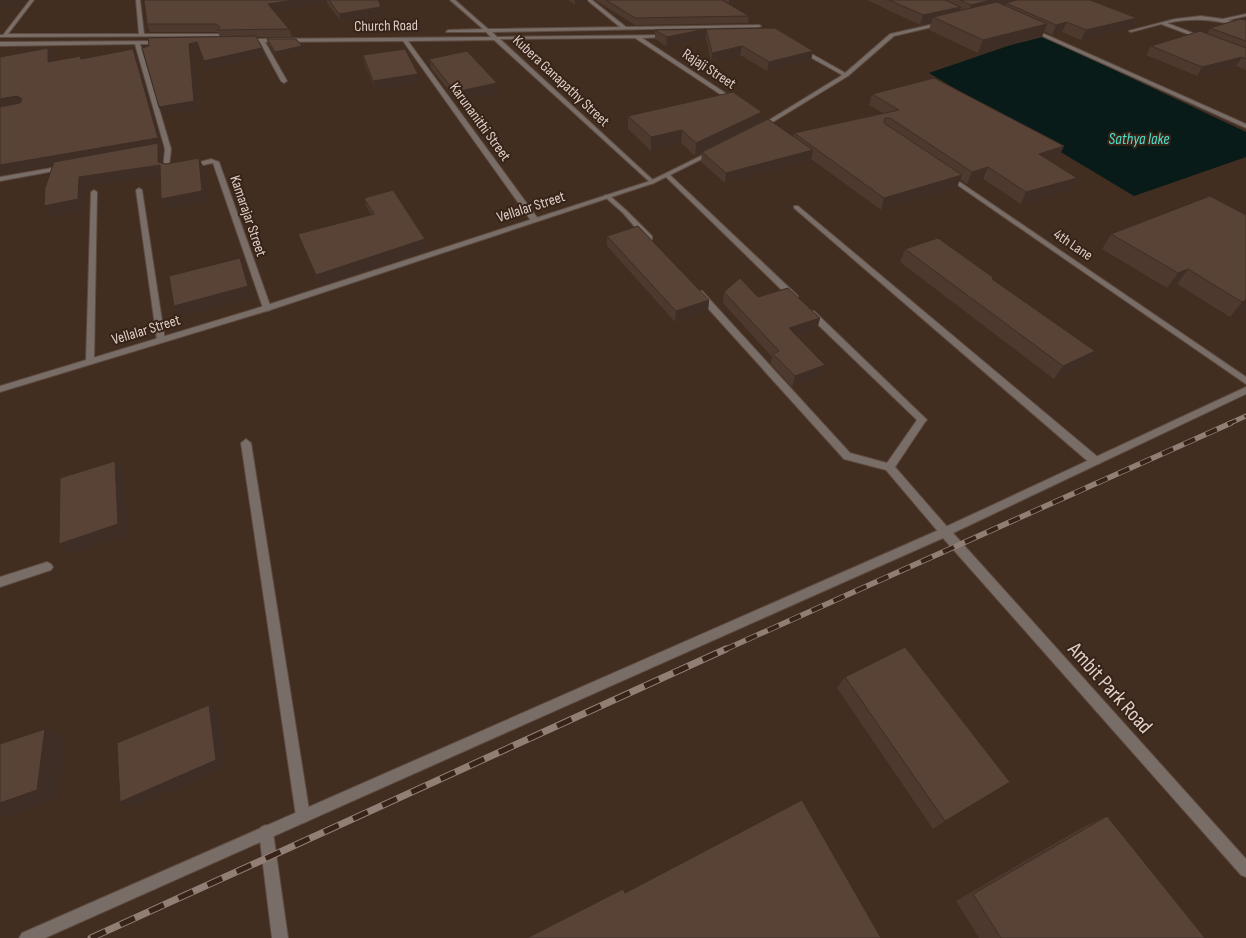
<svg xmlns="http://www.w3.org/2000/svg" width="1246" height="938" font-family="'Sofia Sans Condensed',sans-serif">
<rect width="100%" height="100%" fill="#422d21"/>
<path fill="#081b18" d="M1040 35 1246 132V157L1134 196 929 73Z"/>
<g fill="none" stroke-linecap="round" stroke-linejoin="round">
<g stroke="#5e4a3f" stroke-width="2">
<path id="service" d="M266 825 271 827 273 832 288 938H272L259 832 261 827Z"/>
</g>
<g stroke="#5e4a3f" stroke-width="2">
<path id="minor" d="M30 0H34L8 34H139L136 0H140L144 34H231L233 35 231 36 0 37V35H3Z
M450 0H455L488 29 620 27 587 0H592L626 27 759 25 761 26 759 27 492 32 497 37 669 35 667 37 642 38 736 100V102H732L635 38 500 39 654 181 655 182 652 184 494 40 408 41 539 220 535 222H532L403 41 265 42 287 81 284 83 281 81 260 42 247 43 244 41 247 39 491 37 486 32H446L448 30 483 29Z
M1246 14V16L1228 20 1246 25V28C1217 20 1197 17 1167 23L1203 37 1201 39 1161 24 1131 32 1129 31 1175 19 1201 16 1223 19Z
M1031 28 1246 124V128L1029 30Z
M164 41 162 44H140L171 149 169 167 177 170 174 172 163 169 165 149 135 44 0 46V42Z
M799 49H803L849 75 844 76 799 51Z
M211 159 219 162 271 308 270 310 267 311 263 308 213 163 188 168 185 166Z
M63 166 66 168 65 169 0 181V177Z
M948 174 1246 377V384L946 177 945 176Z
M666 175H670L798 296V300H792L666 177Z
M139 188 142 190 165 340 161 343 157 340 136 190Z
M94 190 97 192 94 361 90 364 86 361 91 192Z
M605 195H609L627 211 652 236V240H646L623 213 605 197Z
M794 206H798L1099 458 1100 461 1099 464H1091L794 208Z
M696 291H702L850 453 887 463 917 420 808 315V311H814L925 418 927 420 925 422 895 467 949 529 950 532 949 535 945 536 941 535 886 470 844 459 696 295Z
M246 439 251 443 310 816 308 821 303 823 298 821 296 816 241 443Z
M47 562 51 564 53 567 51 570 0 587V577Z"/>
</g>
<g stroke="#5e4a3f" stroke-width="2">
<path id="tertiary" d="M943 22 945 24 894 36 848 76 763 128 758 127 844 74 890 34Z
M711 151 716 152 654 183 270 310 0 392V386L264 306 650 181Z
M1246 387V394L953 533 1246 859V877L1241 875 943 538 45 938H19L22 933 941 529Z"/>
</g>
<use href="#service" fill="#786d67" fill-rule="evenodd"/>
<use href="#minor" fill="#786d67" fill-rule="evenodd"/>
<use href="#tertiary" fill="#786d67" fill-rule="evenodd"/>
<g stroke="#917f75" stroke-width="5">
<path id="rail-far2" d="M1228 424 1246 416"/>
</g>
<g stroke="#917f75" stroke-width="5.5">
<path id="rail-far1" d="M724 650 1231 423"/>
</g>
<g stroke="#917f75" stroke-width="7">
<path id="rail" d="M91 938 726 649"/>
</g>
<use href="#rail-far2" stroke="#382318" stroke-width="3" stroke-dasharray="9" stroke-linecap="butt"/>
<use href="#rail-far1" stroke="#382318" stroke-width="4" stroke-dasharray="12" stroke-linecap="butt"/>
<use href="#rail" stroke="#382318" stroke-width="5" stroke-dasharray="16" stroke-linecap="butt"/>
</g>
<path fill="#4d392e" d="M144 0H378L381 7 383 14 341 21 327 3 274 11 289 29 292 37H256L265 56 207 69 200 50 193 52 198 109 163 115 159 107 142 48 220 37 218 32H150L147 24Z
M568 0H587L588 3 575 5Z
M595 0H722L749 16 748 23 635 25Z
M723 0H747L729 3Z
M867 0H1090L1137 18 1132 27 1081 40 1062 32 1052 35 1044 31 1042 37 978 53 929 30 931 23 920 25Z
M1246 20V70L1236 66 1197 76 1146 55 1151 46 1207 34 1210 28Z
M775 28 813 51 811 60 767 71 740 55 711 62 706 38 666 46 655 39V30Z
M267 39 304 50 276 56 268 44Z
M363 55 420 83 376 90 365 65Z
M429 59 497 83 499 93 457 101 431 68Z
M872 94 1064 146 1058 158 1049 161 1077 178 1071 190 1021 204 983 179 967 184 960 179 957 187 881 210 811 159V160L725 183 701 162 702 153 695 156 681 143 651 151 628 129V116L762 112 760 123 793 136 794 133 883 113 869 105Z
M1210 196 1246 310 1230 317 1177 284 1167 288 1102 249 1111 234Z
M364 198 425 239 428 250 320 286 298 234 371 215 367 208Z
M607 236 709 300 708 310 675 322 607 246Z
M905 249 994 278 993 280 1085 364 1054 379 900 262Z
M724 292 758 297 820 318 817 329 797 336 825 365 822 376 792 387 771 364 772 357 723 303Z
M845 677 1010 782 933 829 837 688Z
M1107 816 1205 938H979L956 901 1085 826Z"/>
<path fill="#3e2e26" d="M0 0H24V5L0 8Z
M295 0H327V3L270 12 268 4Z
M575 0H587L588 3 575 5Z
M729 0H747L729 3Z
M991 0H1030L1006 3 1005 6 968 14 971 5Z
M381 7 383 14 341 21 339 14Z
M961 7 957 17H933L931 23 920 25 923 15Z
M1137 18 1132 27 1081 40 1086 30Z
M1067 22 1062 32 1052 35 1056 25Z
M1047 24 1042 37 978 53 983 40Z
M706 29V38L666 46 667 37Z
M197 42 200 50 193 52 198 109 163 115 159 107 189 44Z
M302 46 304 50 276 56 275 52Z
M742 46 740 55 711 62 712 53Z
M48 48 52 56V69L48 62Z
M262 48 265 56 207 69 204 61Z
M133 49 137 57 163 147H160L163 153V171L166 175 85 187V209L51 217 44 206 79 177 158 162V147L0 175V165Z
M813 51 811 60 767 71 769 62Z
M1242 57 1236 66 1197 76 1202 67Z
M418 74 420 83 376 90 373 81Z
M497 83 499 93 457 101 455 92Z
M17 96 23 104 0 108V99Z
M762 112 760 124 702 152V153L695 156 696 143Z
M682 130 681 143 651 151V137Z
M1064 146 1058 158 1033 166 1039 154Z
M813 150 811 160 725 183 726 173Z
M199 158 204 168 207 202 167 210 161 199Z
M988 167 983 179 967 184 972 172Z
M962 175 957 187 881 210 884 198Z
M1077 178 1071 190 1021 204 1026 192Z
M425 239 428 250 320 286 316 275Z
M240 258 245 268 254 297 181 317 174 306Z
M1188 269 1177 284 1167 288 1178 273Z
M709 300 708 310 675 322 676 311Z
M1246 300V310L1230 317 1242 302Z
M820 318 817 329 787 339 789 328Z
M1095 351 1085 364 1054 379 1063 366Z
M825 365 822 376 792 387 795 376Z
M115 461 124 471 128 534 71 554 59 544Z
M209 705 218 713 226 766 132 808 120 802Z
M45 729 65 740 58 799 0 819V803Z
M1010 782 996 791 933 829 945 821Z"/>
<path fill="#594236" stroke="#3e2e26" d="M144 0H295L268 4 289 29 217 30 220 27 216 24H147Z
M329 0H378L381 7 339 14Z
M606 0H722L749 16 635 18Z
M889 0H945L961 7 923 15Z
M960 0H991L971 5Z
M1017 0H1090L1137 18 1086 30 1067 22 1056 25 1006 3Z
M997 2 1047 24 983 40 933 17Z
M1240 19 1246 20V41L1210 28Z
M775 28 813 51 769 62 742 46 712 53 706 29 667 37 655 30Z
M1200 31 1246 48V59L1242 57 1202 67 1151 46Z
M256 36 262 48 204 61 197 42 189 44 194 101 159 107 142 48 149 46 148 38Z
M267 39H296L302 46 275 52Z
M48 48V62L80 56 81 59 133 49 158 138 0 165V107L20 103 22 99 17 96 0 99V57Z
M405 49 418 74 373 81 363 55Z
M467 51 497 83 455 92 429 59Z
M934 78 1064 146 1039 154 1077 178 1026 192 988 167 972 172 890 118H885L884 123 962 175 884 198 794 133 899 110 872 94Z
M733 92 762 112 696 143 682 130 651 137 628 116Z
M768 119 813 150 726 173 702 152Z
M158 143V162L166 164 199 158 202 191 161 199 160 165 79 177 78 199 44 206 45 188 54 162Z
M393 190 425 239 316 275 298 234 374 214 364 198Z
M1210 196 1246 215V300L1242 302 1188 269 1178 273 1111 234Z
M638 226 709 300 676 311 607 236Z
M938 238 994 278 992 279 1095 351 1063 366 905 249Z
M240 258 248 286 174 306 169 276Z
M740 278 758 297 788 288 820 318 789 328 825 365 795 376 773 354 779 351 724 292Z
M115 461 118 524 59 544 60 478Z
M905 647 1010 782 945 821 845 677Z
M209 705 216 760 120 802 117 743Z
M45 729 37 790 0 803V744Z
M802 800 881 938H527L623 889 625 893Z
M1107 816 1205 938H1001L973 894Z"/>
<g text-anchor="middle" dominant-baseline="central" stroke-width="4" stroke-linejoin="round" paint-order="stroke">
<g font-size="15" fill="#ddcfc7" stroke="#382318">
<text transform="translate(386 26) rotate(-1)">Church Road</text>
<text transform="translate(709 69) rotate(33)">Rajaji Street</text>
<text transform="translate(561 81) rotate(43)">Kubera Ganapathy Street</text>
<text transform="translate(480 122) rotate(54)">Karunanithi Street</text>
<text transform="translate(531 207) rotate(-18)">Vellalar Street</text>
<text transform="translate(248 216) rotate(71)">Kamarajar Street</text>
<text transform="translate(1073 245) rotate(34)">4th Lane</text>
<text transform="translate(146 330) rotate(-17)">Vellalar Street</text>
</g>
<g font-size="16" font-style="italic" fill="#4de0ca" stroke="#382318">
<text x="1139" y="139">Sathya lake</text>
</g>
<g font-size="21" fill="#ddcfc7" stroke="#382318">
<text transform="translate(1110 688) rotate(48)">Ambit Park Road</text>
</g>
</g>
</svg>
